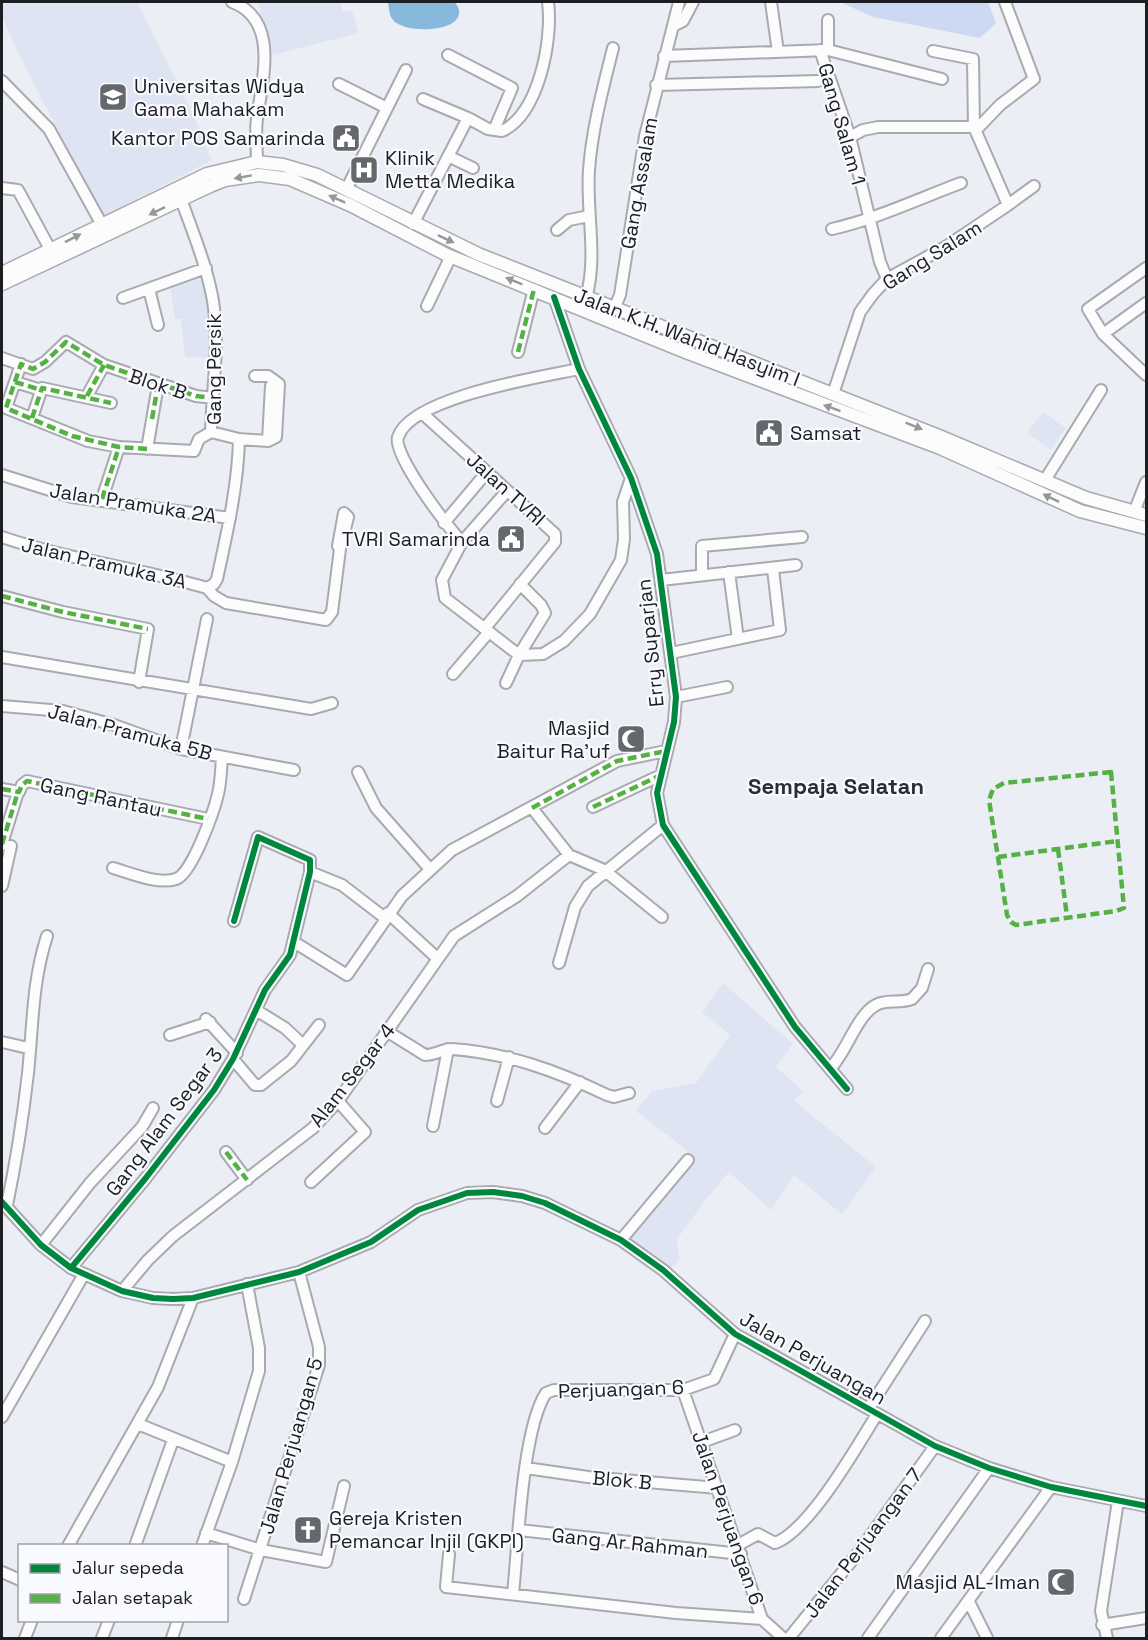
<svg xmlns="http://www.w3.org/2000/svg" width="1148" height="1640" font-family="'Space Grotesk',sans-serif">
<rect width="100%" height="100%" fill="#ebeef4"/>
<path fill="#dee4f1" d="M2 2H137L196 121 212 160 104 216 28 73 2 17Z
M258 2H341L343 12 352 10 358 33 273 55Z
M204 270 211 303 213 358 185 357 181 319H175L170 283Z
M1043 412 1066 428 1051 450 1027 433Z
M723 983 793 1044 776 1067 803 1091 794 1101 876 1167 842 1214 794 1175 771 1210 729 1172 707 1198 677 1239 679 1259 668 1272 618 1236 688 1151 636 1111 652 1091 696 1083 730 1035 702 1012Z"/>
<path fill="#cdd8f2" d="M840 2H988L996 23 980 38 873 17Z"/>
<path fill="#88b8dc" d="M388 2H455C477 32 406 36 393 20 389 15 389 8 388 2Z"/>
<g fill="none" stroke-linecap="round" stroke-linejoin="round">
<g stroke="#a8aaaf" stroke-width="14">
<path id="minor" d="M232 2C280 20 262 80 257 119 255 133 257 148 257 162
M771 2 778 52
M828 20V50
M673 26 683 21 693 2
M820 50 850 137 880 262 887 279
M933 51 973 59 974 127
M448 55 512 88 494 130
M664 56 828 50 942 79
M2 81 49 129 101 223
M339 84 387 108
M656 85 818 81
M423 99 468 118
M977 129 1000 105 1034 79 1005 2
M448 156 473 168
M2 188 18 190 50 249
M346 190 406 70
M181 199C193 233 207 266 213 301 220 345 212 389 211 432L239 439C238 486 227 533 217 579L214 584 207 588
M1008 205 1034 186
M413 224 468 118 488 129 502 131C539 114 553 39 548 2
M832 229C876 219 918 199 961 183
M557 230 569 220 589 216
M1146 268 1088 309 1103 334 1146 375
M149 289 158 325
M554 297 579 369 631 478 657 554 676 697 674 722 657 793 663 825 795 1027 847 1089
M123 298 206 268
M586 298C598 256 586 213 589 170 592 129 603 88 613 48
M427 306 451 256
M614 309 620 295 645 136 679 2
M1103 334 1146 303
M518 352 534 289
M2 358 33 369 45 362 66 342 104 365 196 396 214 398
M21 364 6 408 88 441 119 447 194 451 199 439 211 432
M579 369C541 377 411 397 398 437 392 454 448 528 462 542L442 580 445 598 519 655 543 654 564 641 590 614 621 560 624 539 623 502 631 478
M15 382 41 390
M833 394 860 312 873 294 887 279 947 246 1008 205 974 127H878L863 130 850 137
M87 396 104 365
M422 413 555 534V542L485 628
M32 418 42 388 111 403
M239 439 268 441 276 437 279 384 268 376H255
M268 441 271 386 275 382
M147 449 158 385
M2 475 72 497 230 518
M1045 480 1101 390
M102 499 119 447
M1134 512 1146 482
M444 523 487 472
M2 537C69 560 139 568 207 588
M462 542 507 491
M729 572 738 639
M702 575V546L802 537
M661 580 796 565
M207 588 214 596 226 603 326 620 332 612 340 549 348 517 344 513 338 546 340 549
M2 596 63 612 148 629 139 682
M671 653 780 630 773 569
M2 657 311 709 332 703
M453 674 489 632
M506 683 519 655 545 613 541 605 520 584
M676 697 727 687
M2 706 63 711 114 725 181 749 294 770
M181 749 207 619
M358 772 376 808 429 868
M2 789 19 792 22 785 27 781 208 819
M593 807 661 775
M532 808 569 855
M2 844 18 792
M2 844 11 846 2 886
M113 868C130 873 158 885 176 879 192 874 214 811 218 794 221 782 221 769 222 757
M310 872 342 885 385 918
M388 913 437 958
M294 942 347 975 402 896 452 850 617 761 666 751
M559 963 575 907 588 886 663 825
M256 1010 285 1028 302 1044
M206 1019 237 1053
M388 1032 425 1055C435 1055 443 1049 452 1049 508 1053 557 1071 607 1095L614 1097 629 1093
M170 1035 210 1022
M2 1042 28 1048
M233 1059 255 1085H261L291 1061 319 1025
M830 1069C847 1051 857 1015 876 1005 886 999 900 1004 912 999L922 988 928 969
M497 1101 509 1057
M433 1126 448 1049
M545 1128 580 1082
M226 1152 247 1180
M311 1182 365 1132 338 1101
M2 1202 41 1245 71 1268 122 1291 153 1298 173 1299 193 1298 299 1272 371 1242 418 1210 467 1193 493 1192 522 1196 545 1203 621 1240 663 1270 735 1334 935 1446 989 1468 1051 1487 1146 1506
M7 1205C16 1162 23 1117 28 1073 33 1026 32 982 47 936
M621 1240 688 1160
M41 1245 90 1183 142 1127 153 1108
M71 1268 145 1179 214 1090 233 1059 265 990 290 955 310 872V860L258 837 234 921
M122 1291 148 1260 173 1236 313 1128 338 1101 454 936 517 896 569 855 604 870 662 917
M683 1390 762 1619 783 1638
M869 1408 925 1321
M2 1417 84 1274
M138 1424 232 1462
M702 1442 735 1430
M526 1468 588 1477 718 1488
M519 1530 741 1554
M206 1533 261 1550 326 1562 344 1486
M738 1545 758 1534 775 1543C809 1531 858 1445 877 1414
M68 1546 158 1387 193 1298
M135 1546 173 1440
M202 1546 232 1462 259 1371V1348L247 1284
M449 1554 446 1587 676 1613 762 1619
M2 1572 20 1580
M513 1594C518 1547 522 1429 546 1393L554 1390H683L714 1379 735 1334
M244 1599 319 1365V1347L299 1272
M969 1602 987 1638
M1102 1625 1146 1618
M25 1638 32 1620
M102 1638 109 1620
M172 1638 178 1620
M789 1638 858 1553 935 1446
M868 1638 989 1468
M941 1638 1051 1487
M1107 1638 1101 1611 1118 1501"/>
</g>
<g stroke="#a8aaaf" stroke-width="15">
<path id="major" d="M2 273 207 174 257 162 283 165 317 175 478 254 939 436 1086 498 1146 515
M2 284 210 186 225 180 259 175 290 179 350 205 447 255 688 353 940 448 1080 511 1146 528"/>
</g>
<use href="#minor" stroke="#fcfcfd" stroke-width="10"/>
<use href="#major" stroke="#fcfcfd" stroke-width="12"/>
<path stroke="#55b145" stroke-width="4.5" stroke-dasharray="9 4.5" stroke-linecap="butt" d="M518 352 534 289
M15 382 41 390
M87 396 104 365
M32 418 42 388 111 403
M152 419 158 385
M147 449 119 447 72 436 6 408 21 364 33 369 45 362 66 342 104 365 196 396 214 398
M102 499 119 447
M2 596 63 612 148 629
M1111 772 1124 908 1116 911 1016 925 1011 922 1007 915 989 800 993 789 1004 783Z
M2 789 19 792 22 785 27 781 208 819
M593 807 661 775
M532 808 617 761 666 751
M2 844 18 792
M1058 849 1067 916
M998 857 1117 841
M226 1152 247 1180"/>
<g stroke="#f8faff" stroke-width="10">
<path id="cycleway" d="M554 297 579 369 631 478 657 554 676 697 674 722 657 793 663 825 795 1027 847 1089
M2 1202 41 1245 71 1268 122 1291 153 1298 173 1299 193 1298 299 1272 371 1242 418 1210 467 1193 493 1192 522 1196 545 1203 621 1240 663 1270 735 1334 935 1446 989 1468 1051 1487 1146 1506
M71 1268 145 1179 214 1090 233 1059 265 990 290 955 310 872V860L258 837 234 921"/>
</g>
<use href="#cycleway" stroke="#00873e" stroke-width="6"/>
</g>
<defs><path id="oneway-solid" d="M-6-.8H1V-3.2L6.5 0L1 3.2V.8H-6Z" transform="scale(1.5)"/></defs>
<g fill="#97989a">
<use href="#oneway-solid" transform="translate(243 177) rotate(170)"/>
<use href="#oneway-solid" transform="translate(337 199) rotate(-156)"/>
<use href="#oneway-solid" transform="translate(157 211) rotate(154)"/>
<use href="#oneway-solid" transform="translate(73 238) rotate(-27)"/>
<use href="#oneway-solid" transform="translate(446 239) rotate(25)"/>
<use href="#oneway-solid" transform="translate(514 281) rotate(-158)"/>
<use href="#oneway-solid" transform="translate(832 408) rotate(-160)"/>
<use href="#oneway-solid" transform="translate(914 426) rotate(22)"/>
<use href="#oneway-solid" transform="translate(1051 498) rotate(-154)"/>
</g>
<defs>
<g id="university-square" transform="scale(1.5)"><rect x="-9" y="-9" width="18" height="18" rx="4" fill="#64676c" stroke="#f8faff"/><path d="M0-5L7-2L0 1L-7-2ZM-4 1L0 2.5L4 1V4Q0 6-4 4Z" fill="#fff"/></g>
<g id="civic-square" transform="scale(1.5)"><rect x="-9" y="-9" width="18" height="18" rx="4" fill="#64676c" stroke="#f8faff"/><path d="M-.6-6.5H3V-4.5H.6V-3L4-1V1h2V6H-6V1h2V-1L-.6-3ZM-1.2 2.5V6h2.4V2.5Z" fill="#fff"/></g>
<g id="hospital-square" transform="scale(1.5)"><rect x="-9" y="-9" width="18" height="18" rx="4" fill="#64676c" stroke="#f8faff"/><path d="M-5-5h3v3.5h4V-5h3V5h-3V1.5h-4V5h-3Z" fill="#fff"/></g>
<g id="mosque-square" transform="scale(1.5)"><rect x="-9" y="-9" width="18" height="18" rx="4" fill="#64676c" stroke="#f8faff"/><path d="M3.5-4.9A6 6 0 1 0 3.5 4.9A5 5 0 1 1 3.5-4.9Z" fill="#fff"/></g>
<g id="church-square" transform="scale(1.5)"><rect x="-9" y="-9" width="18" height="18" rx="4" fill="#64676c" stroke="#f8faff"/><path d="M-1.2-6h2.4v3.5h3.3v2.4h-3.3V6h-2.4V-.1h-3.3v-2.4h3.3Z" fill="#fff"/></g>
</defs>
<g fill-rule="evenodd">
<use href="#university-square" x="113" y="97"/>
<use href="#civic-square" x="346" y="138"/>
<use href="#hospital-square" x="364" y="170"/>
<use href="#civic-square" x="769" y="433"/>
<use href="#civic-square" x="511" y="539"/>
<use href="#mosque-square" x="631" y="739"/>
<use href="#church-square" x="308" y="1530"/>
<use href="#mosque-square" x="1061" y="1582"/>
</g>
<g text-anchor="middle" dominant-baseline="central" stroke-width="4.5" stroke-linejoin="round" paint-order="stroke">
<g font-size="20" fill="#1c1e22" stroke="#f8faff" text-anchor="start">
<text x="134" y="86">Universitas Widya<tspan x="134" dy="23">Gama Mahakam</tspan></text>
<text x="325" y="138" text-anchor="end">Kantor POS Samarinda</text>
<text x="385" y="158">Klinik<tspan x="385" dy="23">Metta Medika</tspan></text>
<text x="790" y="433">Samsat</text>
<text x="490" y="539" text-anchor="end">TVRI Samarinda</text>
<text x="610" y="728" text-anchor="end">Masjid<tspan x="610" dy="23">Baitur Ra'uf</tspan></text>
<text x="329" y="1518">Gereja Kristen<tspan x="329" dy="23">Pemancar Injil (GKPI)</tspan></text>
<text x="1040" y="1582" text-anchor="end">Masjid AL-Iman</text>
</g>
<g font-size="20" fill="#1c1e22" stroke="#f8faff">
<text transform="translate(842 124) rotate(74)">Gang Salam 1</text>
<text transform="translate(639 183) rotate(-80)">Gang Assalam</text>
<text transform="translate(932 255) rotate(-32)">Gang Salam</text>
<text transform="translate(687 337) rotate(21)">Jalan K.H. Wahid Hasyim I</text>
<text transform="translate(214 369) rotate(-90)">Gang Persik</text>
<text transform="translate(158 384) rotate(18)">Blok B</text>
<text transform="translate(506 489) rotate(42)">Jalan TVRI</text>
<text transform="translate(133 503) rotate(9)">Jalan Pramuka 2A</text>
<text transform="translate(104 563) rotate(13)">Jalan Pramuka 3A</text>
<text transform="translate(650 643) rotate(-96)">Erry Suparjan</text>
<text transform="translate(130 732) rotate(15)">Jalan Pramuka 5B</text>
<text transform="translate(101 797) rotate(12)">Gang Rantau</text>
<text transform="translate(352 1075) rotate(-52)">Alam Segar 4</text>
<text transform="translate(164 1122) rotate(-53)">Gang Alam Segar 3</text>
<text transform="translate(813 1358) rotate(30)">Jalan Perjuangan</text>
<text transform="translate(621 1389) rotate(-2)">Perjuangan 6</text>
<text transform="translate(291 1446) rotate(-74)">Jalan Perjuangan 5</text>
<text transform="translate(622 1480) rotate(5)">Blok B</text>
<text transform="translate(728 1518) rotate(71)">Jalan Perjuangan 6</text>
<text transform="translate(630 1543) rotate(6)">Gang Ar Rahman</text>
<text transform="translate(863 1543) rotate(-53)">Jalan Perjuangan 7</text>
</g>
<g font-size="22" font-weight="bold" fill="#292d35" stroke="#f8faff">
<text x="836" y="786">Sempaja Selatan</text>
</g>
</g>
<rect width="1148" height="1640" fill="none" stroke="#1c1e22" stroke-width="6"/>
<rect x="18" y="1544" width="210" height="78" fill="#f8faff" stroke="#a0a2a7" stroke-width="1.5"/>
<rect x="30" y="1564" width="30" height="9" fill="#00873e" stroke="#a0a2a7" stroke-width="1.5"/>
<text x="72" y="1574" font-size="18" fill="#1c1e22">Jalur sepeda</text>
<rect x="30" y="1594" width="30" height="9" fill="#55b145" stroke="#a0a2a7" stroke-width="1.5"/>
<text x="72" y="1604" font-size="18" fill="#1c1e22">Jalan setapak</text>
</svg>
